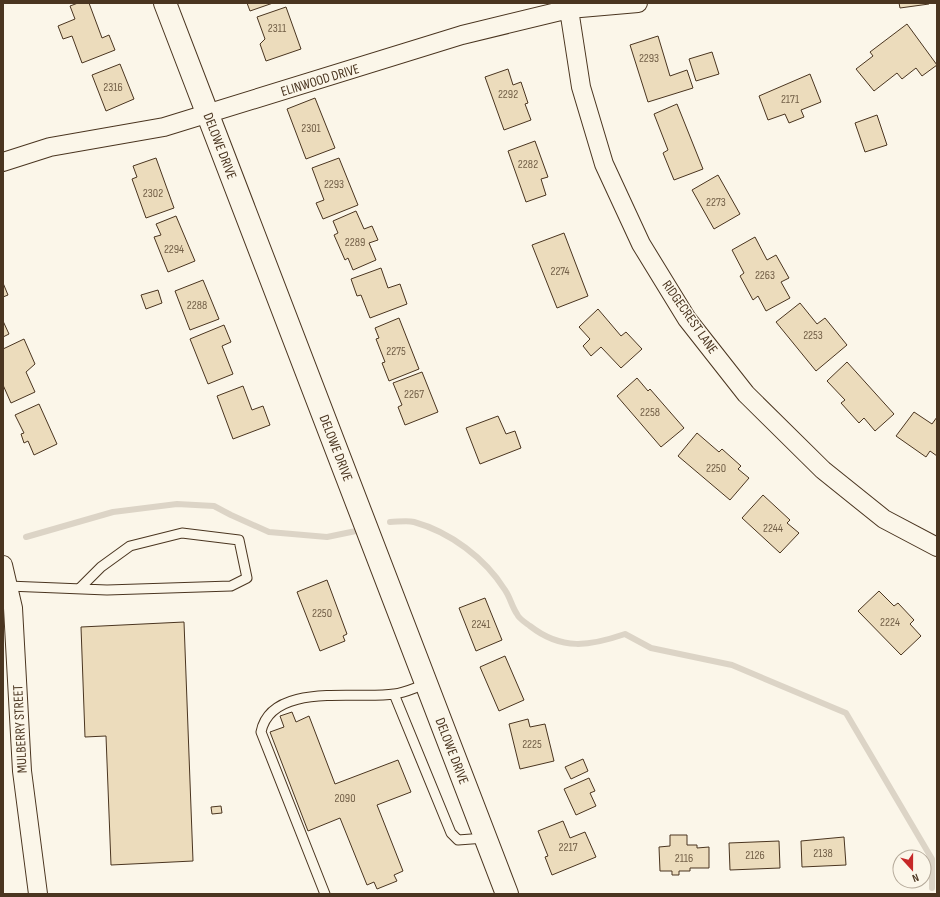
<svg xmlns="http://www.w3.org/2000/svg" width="940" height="897" font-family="'Sofia Sans Condensed',sans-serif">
<rect width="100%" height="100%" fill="#fbf6e9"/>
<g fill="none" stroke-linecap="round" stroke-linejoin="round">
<path stroke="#dcd4c6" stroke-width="6" d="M390 522C397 522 407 520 414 522 450 532 485 558 505 590 510 597 512 607 517 614 519 619 526 623 530 626 562 651 590 646 625 634L651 648 732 665 846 713 932 859V888
M26 537 113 512 177 504 214 506 231 515 269 532 327 537 356 531"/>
</g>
<path fill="#ecdcbc" stroke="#4a3520" d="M78 3H89L102 38 109 35 115 50 82 63 72 36 63 39 58 26 75 19 70 6Z
M247 3H273L250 11Z
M899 3H929V4L900 8Z
M286 7 301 49 266 61 260 44 265 39 257 17Z
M907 24 937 65 922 76 916 68 902 79 897 73 874 91 856 69 873 56 870 52Z
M658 36 670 76 687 70 693 88 648 102 630 45Z
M712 52 719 74 696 81 689 59Z
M120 64 134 99 106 111 92 75Z
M508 69 513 85 521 82 528 103 525 104 531 120 504 130 485 77Z
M810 74 821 102 801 110 804 117 789 123 785 114 768 120 759 96Z
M315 98 335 148 306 159 287 109Z
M677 104 703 169 674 180 663 153 668 150 654 114Z
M877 115 887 145 865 152 855 123Z
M535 141 548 177 541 179 546 195 526 202 508 151Z
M156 158 174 208 146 218 132 179 137 177 133 166Z
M339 158 358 205 323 219 316 203 324 200 312 168Z
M718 175 740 214 714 229 692 190Z
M356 211 364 229 372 226 378 240 369 243 376 260 353 270 348 258 345 260 334 235 338 233 333 221Z
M176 216 195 261 168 272 154 237 161 235 156 224Z
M564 233 588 296 557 308 532 245Z
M755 237 767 260 776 255 789 278 781 282 790 298 766 311 758 296 753 300 740 276 744 273 732 250Z
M381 268 388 288 400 284 407 304 370 318 361 295 357 296 351 279Z
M203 280 219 319 190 330 175 291Z
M3 283 8 295 3 297Z
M158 290 162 303 146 309 141 295Z
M800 303 817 324 825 318 847 345 816 371 776 322Z
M598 309 621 336 626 332 642 349 621 368 601 347 591 356 583 346 590 339 579 327Z
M399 318 419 369 389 381 382 363 385 362 376 339 379 338 375 328Z
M3 321 9 334 3 337Z
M224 325 231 342 222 346 233 374 208 384 190 339Z
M24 339 35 364 26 372 35 392 11 403 3 385V349Z
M847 362 894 414 875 431 864 418 859 423 841 403 845 400 827 381Z
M422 372 438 412 405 425 398 407 402 405 393 383Z
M637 378 648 391 650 389 684 428 661 447 617 396Z
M243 386 252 410 263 406 270 425 233 439 217 396Z
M39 404 57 444 34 455 28 441 24 443 21 434 24 433 15 415Z
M914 412 932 424 937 417V456L930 451 926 457 896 436Z
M498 416 506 434 515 431 521 448 480 464 466 428Z
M697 433 719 452 722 449 741 466 738 469 749 478 730 500 678 456Z
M763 495 790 520 787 523 799 533 780 553 742 518Z
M327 580 347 634 343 636 345 641 320 651 297 592Z
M879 591 894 606 898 603 914 620 910 624 921 636 901 655 858 611Z
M485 598 502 640 476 651 459 608Z
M184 622 193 861 111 865 106 736 85 737 81 627Z
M505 656 524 700 499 711 480 667Z
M292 712 296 722 309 716 335 784 398 760 411 792 377 805 403 871 394 875 397 881 377 889 374 882 367 885 340 818 308 831 270 732 284 727 280 716Z
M528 719 530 727 545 724 554 761 520 769 509 724Z
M583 759 588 771 571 779 565 767Z
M589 778 595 791 590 793 596 806 576 815 564 789Z
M221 806 222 813 212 814 211 807Z
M563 821 570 838 585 832 596 857 552 875 545 857 548 856 538 831Z
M670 835H687V845H697V848L709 847V868H690V871H679V875H672V871H660L659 847 670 846Z
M844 837 846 865 802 867 801 841Z
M779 841 780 868 730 870 729 843Z"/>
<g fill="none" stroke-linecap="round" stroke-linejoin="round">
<g stroke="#4a3520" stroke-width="11">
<path id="lane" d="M8 586 107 590 231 586 247 578 239 540 182 533 130 546 101 567 79 589
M394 694 451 833 458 840 485 838
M325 894 261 732C271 681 358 700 394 694 405 693 416 687 426 684"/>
</g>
<g stroke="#4a3520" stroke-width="20">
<path id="street" d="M568 3 581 87 604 164 641 244 687 319 746 394 823 470 884 519 937 547
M3 162 50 147 164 127 462 35 569 9 638 3
M3 565 13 608 22 771 38 894"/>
</g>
<g stroke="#4a3520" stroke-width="24">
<path id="secondary" d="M165 3 507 894"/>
</g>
<use href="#lane" stroke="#fbf6e9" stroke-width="9"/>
<use href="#street" stroke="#fbf6e9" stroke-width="18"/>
<use href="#secondary" stroke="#fbf6e9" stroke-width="22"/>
</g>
<g text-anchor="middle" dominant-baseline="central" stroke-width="3" stroke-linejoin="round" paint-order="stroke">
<g font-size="12" fill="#725f47">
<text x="277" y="28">2311</text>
<text x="649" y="58">2293</text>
<text x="113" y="87">2316</text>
<text x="508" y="94">2292</text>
<text x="790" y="99">2171</text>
<text x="311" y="128">2301</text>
<text x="528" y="164">2282</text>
<text x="334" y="184">2293</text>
<text x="153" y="193">2302</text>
<text x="716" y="202">2273</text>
<text x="355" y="242">2289</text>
<text x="174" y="249">2294</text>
<text x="560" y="271">2274</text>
<text x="765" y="275">2263</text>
<text x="197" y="305">2288</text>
<text x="813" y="335">2253</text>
<text x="396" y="351">2275</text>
<text x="414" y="394">2267</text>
<text x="650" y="412">2258</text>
<text x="716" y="468">2250</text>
<text x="773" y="528">2244</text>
<text x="322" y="613">2250</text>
<text x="890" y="622">2224</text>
<text x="481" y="624">2241</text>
<text x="532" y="744">2225</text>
<text x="345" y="798">2090</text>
<text x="568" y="847">2217</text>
<text x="823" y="853">2138</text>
<text x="755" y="855">2126</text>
<text x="684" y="858">2116</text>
</g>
<g font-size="14" fill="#4a3520" stroke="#fbf6e9">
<text transform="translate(320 80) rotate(-17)">ELINWOOD DRIVE</text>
<text transform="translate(220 146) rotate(69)">DELOWE DRIVE</text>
<text transform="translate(690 317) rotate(55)">RIDGECREST LANE</text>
<text transform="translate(336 448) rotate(69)">DELOWE DRIVE</text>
<text transform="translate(20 729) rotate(-93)">MULBERRY STREET</text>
<text transform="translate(452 751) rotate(69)">DELOWE DRIVE</text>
</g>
</g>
<rect width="940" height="897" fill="none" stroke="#4a3520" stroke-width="8"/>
<g transform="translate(912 869) rotate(159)"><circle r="19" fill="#fbf6e9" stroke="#b4a999"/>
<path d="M0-3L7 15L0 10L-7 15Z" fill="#c62828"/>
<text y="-6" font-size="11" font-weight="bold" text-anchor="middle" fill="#4a3520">N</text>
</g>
</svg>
